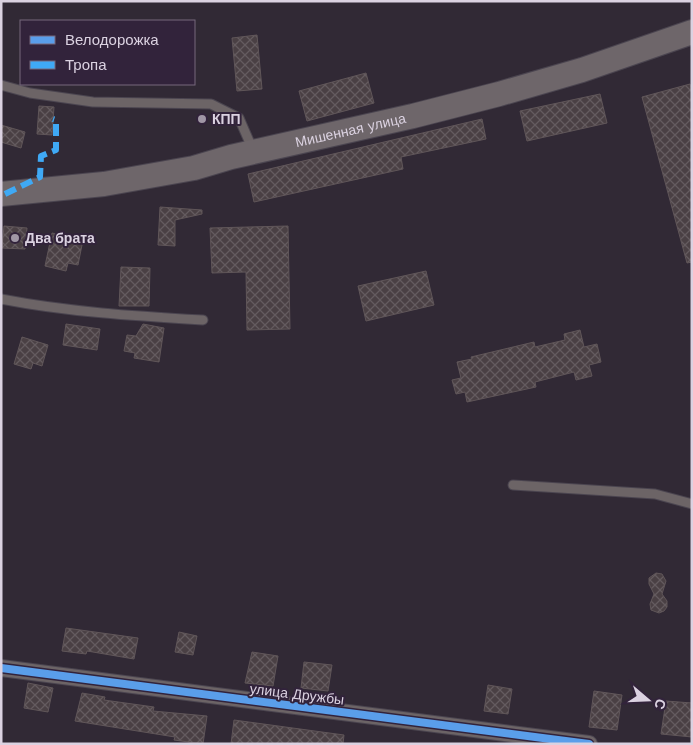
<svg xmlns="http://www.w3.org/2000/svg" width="693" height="745" font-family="'Work Sans',sans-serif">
<defs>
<pattern id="building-cross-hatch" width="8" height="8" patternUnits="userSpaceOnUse" patternTransform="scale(1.25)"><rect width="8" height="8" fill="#4a4044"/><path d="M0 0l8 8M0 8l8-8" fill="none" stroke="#645b5f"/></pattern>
</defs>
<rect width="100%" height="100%" fill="#312935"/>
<path fill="url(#building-cross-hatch)" stroke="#605659" d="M257 35 262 89 237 91 232 38Z
M366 73 374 103 307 121 299 91Z
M690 84 692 92V262L687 263 642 97Z
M600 94 607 123 527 141 520 111Z
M39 106 54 107 52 135 37 134Z
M482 119 486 139 401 157 403 169 254 202 248 174Z
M1 125 25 132 21 148 1 142Z
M160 207 202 210V214L175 220V246L158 245Z
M4 226 27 228 25 249 2 248Z
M288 226 290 329 247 330 246 272 212 273 210 228Z
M52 233 83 240 78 265 68 263 66 271 45 266Z
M121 267 150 268 149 306H119Z
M426 271 434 305 366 321 358 286Z
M66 324 100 329 97 350 63 345Z
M143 324 164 328 159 362 134 358 135 353 124 351 127 335 136 336Z
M580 330 584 347 597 344 601 362 589 365 592 376 576 380 574 372 535 382 536 387 467 402 465 392 456 394 452 380 461 378 457 362 472 359 471 357 534 342 535 347 565 340 564 334Z
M22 337 48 345 42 366 33 363 31 369 14 364Z
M656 573 662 574 666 581 662 594 667 601V607L664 611 659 613 651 610 650 604 654 594 649 584V578Z
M66 628 138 638 134 659 87 651 86 654 62 651Z
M179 632 197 636 193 655 175 652Z
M252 652 278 656 273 686 245 683Z
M304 662 332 665 328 691 301 688Z
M28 683 53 688 48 712 24 708Z
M488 685 512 689 508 714 484 711Z
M594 691 622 695 617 730 589 727Z
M82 693 105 697 104 700 154 707 153 711 207 716 203 744 174 740 175 737 75 721Z
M666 701 692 703V737L661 734Z
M234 720 344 735 343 744H231Z"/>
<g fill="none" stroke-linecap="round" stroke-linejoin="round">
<g stroke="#4b4550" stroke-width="11">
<path id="lane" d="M1 85 30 93 93 102 211 104 239 118 253 150
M1 299C68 312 135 316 203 320
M513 485 655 494 692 504"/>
</g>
<g stroke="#4b4550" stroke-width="18">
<path id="street" d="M1 668 589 744"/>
</g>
<g stroke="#4b4550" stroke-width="26">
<g id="secondary">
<path id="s1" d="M1 194 104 184 194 168 231 157 413 116 499 94 582 70 692 32"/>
</g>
</g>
<use href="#lane" stroke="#6c6466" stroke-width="9"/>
<use href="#street" stroke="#6c6466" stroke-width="16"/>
<use href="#secondary" stroke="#6e666a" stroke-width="24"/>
<path stroke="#3fa9f5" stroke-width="6" stroke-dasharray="12 6" stroke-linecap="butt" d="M5 194 40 177 41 156 56 150V120L53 119"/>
<g stroke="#32233b" stroke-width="11">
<path id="cycleway" d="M1 668 589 744"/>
</g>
<use href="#cycleway" stroke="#5a9eea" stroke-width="8"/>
</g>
<g fill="#a097a5" stroke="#32233b" stroke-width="2">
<circle cx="202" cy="119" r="5"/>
<circle cx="15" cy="238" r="5"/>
</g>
<g text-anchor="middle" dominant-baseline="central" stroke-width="4" stroke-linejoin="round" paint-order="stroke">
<g font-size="14" font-weight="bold" fill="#dbd2e1" stroke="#32233b" text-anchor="start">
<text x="212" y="119">КПП</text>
<text x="25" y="238">Два брата</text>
</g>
<g font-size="14" fill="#dbd2e1" stroke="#32233b">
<text stroke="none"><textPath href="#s1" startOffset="356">Мишенная улица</textPath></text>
<text transform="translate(297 694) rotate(7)">улица Дружбы</text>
</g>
</g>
<rect width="693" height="745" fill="none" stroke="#dbd2e1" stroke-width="5"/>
<rect x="20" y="20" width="175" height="65" fill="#32233b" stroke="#76697d"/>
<rect x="30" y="36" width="25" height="8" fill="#5a9eea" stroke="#76697d"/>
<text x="65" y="45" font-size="15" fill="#dbd2e1">Велодорожка</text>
<rect x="30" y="61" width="25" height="8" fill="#3fa9f5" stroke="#76697d"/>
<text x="65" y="70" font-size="15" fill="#dbd2e1">Тропа</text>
<g transform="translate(648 700) rotate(109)" stroke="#32233b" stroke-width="4" paint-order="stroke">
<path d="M0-4L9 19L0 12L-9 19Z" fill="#dbd2e1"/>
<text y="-8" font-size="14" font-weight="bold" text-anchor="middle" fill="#dbd2e1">С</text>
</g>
</svg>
